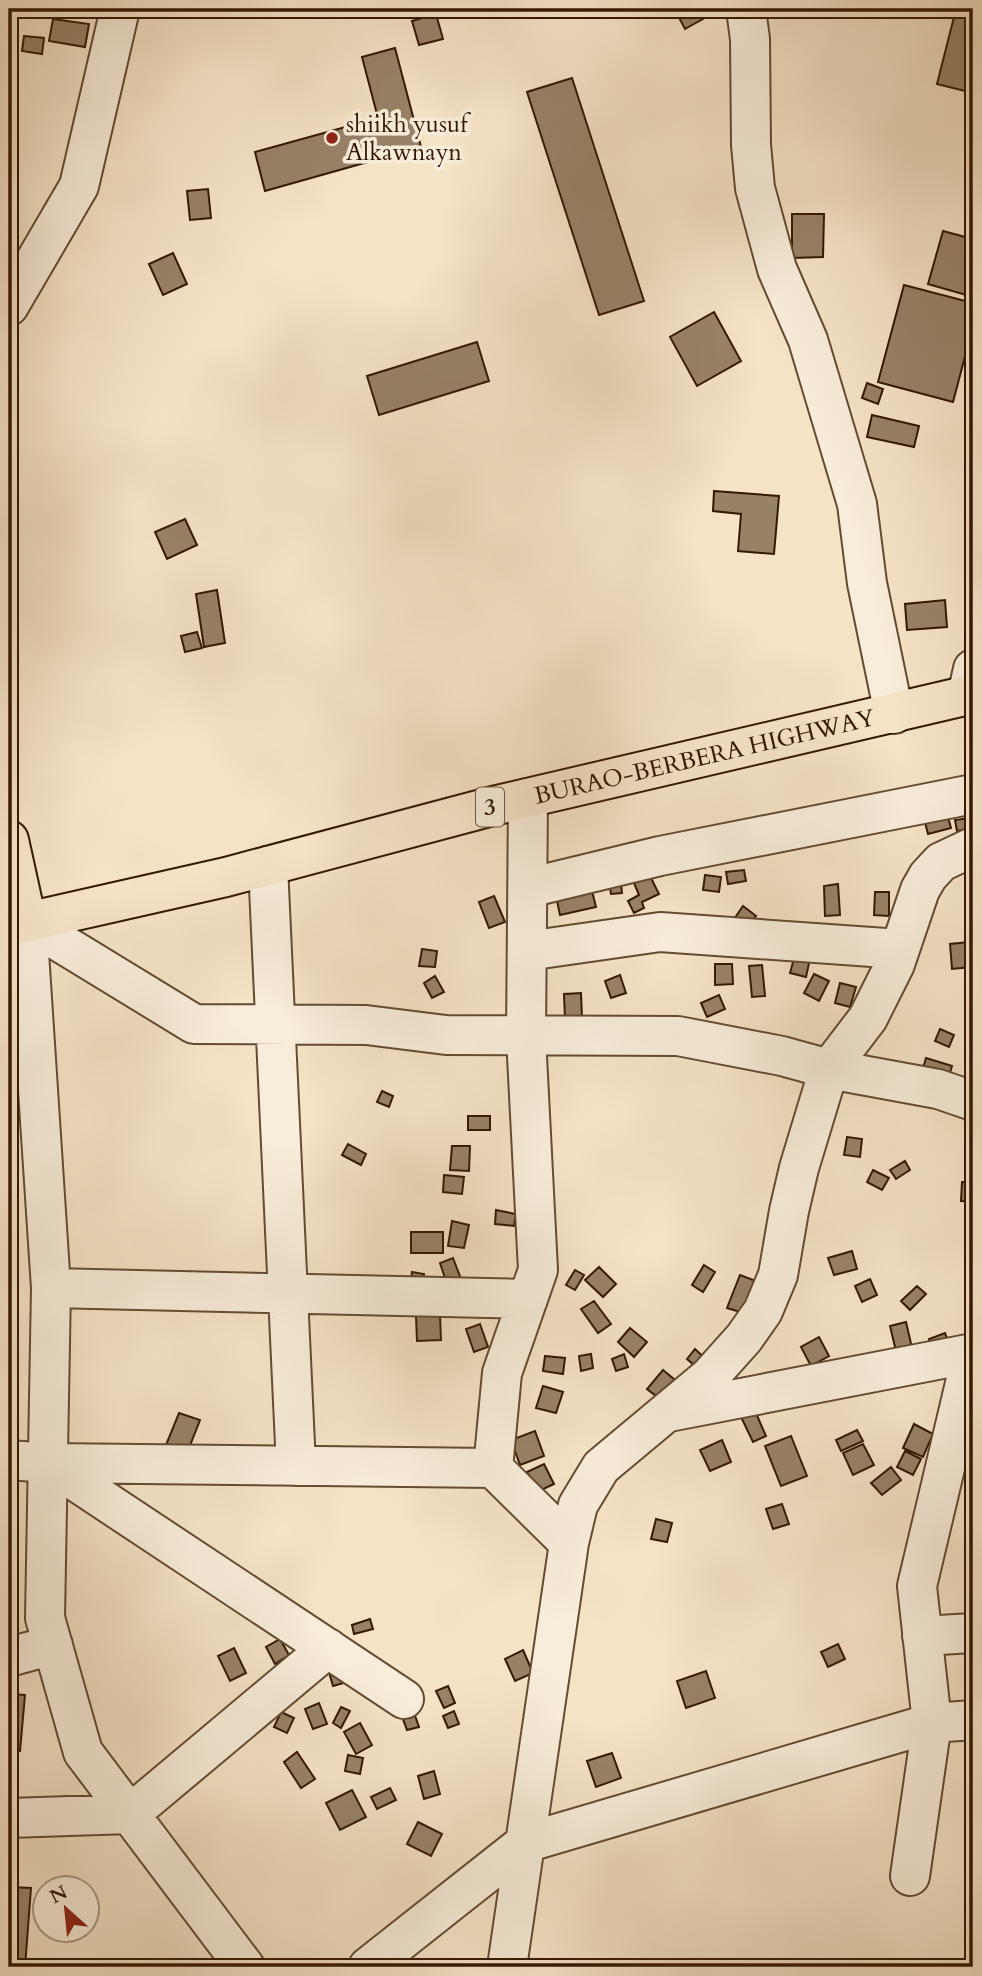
<svg xmlns="http://www.w3.org/2000/svg" width="982" height="1976" font-family="Cardo,serif">
<rect width="100%" height="100%" fill="#f5e3c6"/>
<filter id="stains"><feTurbulence type="fractalNoise" baseFrequency=".00286" numOctaves="4"/><feColorMatrix values="0 0 0 0 .2 0 0 0 0 .09 0 0 0 0 .02 0 0 0 .5 -.17"/></filter>
<radialGradient id="worn" r=".72"><stop offset=".6" stop-color="#630" stop-opacity="0"/><stop offset="1" stop-color="#630" stop-opacity=".3"/></radialGradient>
<path fill="#988267" stroke="#341800" stroke-width="2" d="M677 9H718L719 10 685 29 675 10Z
M956 9H973V93L937 84Z
M436 14 443 39 419 45 412 21Z
M53 19 89 24 85 47 49 41Z
M24 36 44 38 42 54 22 51Z
M395 48 421 147 265 191 255 152 378 118 362 57Z
M572 78 644 301 599 315 527 92Z
M208 189 211 218 190 220 187 191Z
M792 214H824L823 257 792 258Z
M943 231 973 239V297L928 284Z
M173 253 187 284 163 295 149 264Z
M904 285 973 303V326L953 402 878 382Z
M714 312 741 361 697 386 670 337Z
M477 342 489 381 379 415 367 376Z
M867 383 883 389 878 404 862 398Z
M970 399H973V415L966 413Z
M872 415 919 426 914 447 867 437Z
M714 491 779 496 774 554 738 551 741 514 713 511Z
M185 519 197 545 167 559 155 532Z
M217 590 225 643 204 647 196 594Z
M945 600 947 627 907 630 905 604Z
M197 632 202 648 185 652 181 636Z
M941 791 951 828 928 834 918 796Z
M970 818 972 829 957 831 955 820Z
M744 870 746 881 728 884 726 872Z
M620 875 622 893 611 894 608 876Z
M705 875 721 877 719 892 703 890Z
M650 876 659 894 642 902 644 908 634 913 628 901 639 895 634 883Z
M838 884 840 915 825 916 824 886Z
M591 887 596 907 560 915 556 896Z
M875 892H889V916L874 915Z
M494 896 505 922 489 928 479 902Z
M743 906 756 916 741 937 728 928Z
M969 942 971 967 952 969 950 944Z
M422 949 437 951 435 967 419 966Z
M796 951 811 954 806 977 790 973Z
M715 964H732L733 984 715 985Z
M762 965 765 996 752 997 749 966Z
M814 974 829 981 819 1001 804 993Z
M620 975 626 993 611 998 605 981Z
M435 976 444 992 432 998 424 983Z
M840 983 856 987 850 1007 835 1003Z
M581 993 582 1018 565 1019 564 994Z
M719 995 725 1009 707 1017 701 1003Z
M940 1029 954 1035 949 1047 935 1041Z
M926 1058 952 1066 947 1083 921 1075Z
M382 1091 393 1096 389 1107 377 1102Z
M468 1116H490V1130H468Z
M847 1137 862 1139 860 1157 844 1155Z
M348 1144 366 1154 361 1165 342 1155Z
M452 1146H470L469 1171 450 1170Z
M905 1161 910 1170 896 1179 890 1170Z
M873 1170 889 1178 882 1190 867 1182Z
M444 1175 464 1177 462 1194 443 1192Z
M962 1182H973V1202L961 1201Z
M496 1210 516 1214 514 1226 495 1224Z
M452 1221 469 1225 464 1248 448 1246Z
M411 1232H443V1253H411Z
M852 1251 857 1269 834 1275 828 1258Z
M453 1258 461 1279 447 1284 440 1263Z
M704 1265 715 1272 703 1292 692 1285Z
M599 1267 616 1284 603 1297 585 1280Z
M575 1270 584 1275 575 1290 566 1285Z
M412 1272 424 1274 422 1290 410 1288Z
M740 1275 756 1281 744 1313 727 1308Z
M870 1279 877 1295 862 1302 855 1286Z
M917 1286 926 1294 910 1310 901 1301Z
M594 1301 611 1324 598 1333 581 1309Z
M440 1315 441 1340 417 1341 416 1316Z
M906 1322 912 1348 896 1351 890 1326Z
M480 1324 488 1347 474 1352 466 1329Z
M630 1328 647 1342 634 1357 618 1342Z
M945 1333 952 1352 935 1358 929 1339Z
M819 1337 829 1356 811 1366 801 1347Z
M695 1349 708 1361 700 1370 687 1359Z
M591 1354 593 1368 581 1371 579 1356Z
M624 1354 628 1367 616 1371 612 1359Z
M545 1356 565 1358 563 1374 543 1371Z
M663 1370 675 1380 660 1399 647 1389Z
M543 1386 563 1392 556 1413 536 1408Z
M755 1411 766 1436 753 1442 741 1417Z
M179 1413 200 1420 187 1453 166 1445Z
M914 1424 933 1434 923 1457 903 1448Z
M857 1430 863 1441 841 1451 836 1440Z
M535 1431 544 1456 520 1465 511 1440Z
M791 1436 807 1476 781 1486 765 1446Z
M722 1440 731 1462 710 1471 700 1450Z
M863 1444 874 1465 853 1475 843 1453Z
M905 1451 921 1459 913 1475 897 1467Z
M544 1464 554 1484 537 1492 527 1472Z
M891 1467 901 1480 882 1495 871 1483Z
M782 1504 789 1524 773 1529 766 1509Z
M656 1519 672 1523 667 1542 651 1539Z
M370 1619 373 1629 354 1634 352 1625Z
M280 1639 289 1655 275 1664 266 1647Z
M838 1644 845 1659 828 1667 821 1652Z
M234 1648 246 1673 230 1681 218 1656Z
M523 1650 533 1673 515 1681 505 1659Z
M326 1662 347 1682 333 1686Z
M706 1671 715 1698 686 1708 677 1681Z
M448 1686 455 1703 444 1708 436 1691Z
M9 1694 25 1695 20 1751 9 1750Z
M319 1703 327 1724 313 1729 305 1709Z
M341 1707 350 1711 341 1728 333 1723Z
M412 1707 419 1727 407 1730 400 1711Z
M454 1711 459 1724 448 1728 443 1716Z
M281 1712 294 1718 287 1733 274 1727Z
M360 1723 372 1745 356 1754 344 1732Z
M297 1752 315 1779 301 1788 284 1762Z
M612 1753 621 1778 596 1787 587 1761Z
M348 1755 363 1758 360 1774 345 1771Z
M434 1771 440 1794 424 1799 418 1776Z
M390 1788 396 1800 377 1809 371 1797Z
M352 1790 366 1817 340 1830 326 1803Z
M418 1822 442 1834 431 1856 407 1844Z
M9 1887 31 1888 25 1967 9 1966Z"/>
<g fill="none" stroke-linecap="round" stroke-linejoin="round">
<g stroke="#644b32" stroke-width="42">
<path id="minor" d="M746 9 750 39 751 145 755 188 777 269 808 340 857 504 867 583 894 714
M9 306 79 186 120 9
M967 696 973 669
M528 798 526 1037 538 1270 502 1373 493 1468 569 1543
M268 866 296 1466
M528 888 660 856 973 794
M27 922 51 1288 45 1618 83 1752 245 1967
M27 922 194 1024 366 1025 446 1035 678 1036 782 1056 829 1069 938 1089 973 1101
M527 951 660 932 900 949
M51 1288 528 1299
M669 1412 973 1353
M9 1460 48 1463 493 1468
M48 1463 404 1699
M922 1636 973 1633
M9 1657 53 1645
M9 1818 130 1814 328 1648
M910 1876 932 1723 917 1586 972 1354
M368 1967 525 1843 932 1723 973 1720
M507 1967 569 1543 578 1505 601 1467 710 1376 744 1338 763 1311 778 1275 789 1211 799 1168 829 1069 868 1018 895 964 920 890 928 876 941 862 973 847"/>
</g>
<g stroke="#341800" stroke-width="42">
<g id="highway">
<path d="M9 840 27 922"/>
<path id="s1" d="M9 926 226 877 493 806 973 694"/>
</g>
</g>
<use href="#minor" stroke="#f8edda" stroke-width="38"/>
<use href="#highway" stroke="#f5e3c6" stroke-width="38"/>
</g>
<circle fill="#8f2418" stroke="#f8edda" stroke-width="2.5" cx="332" cy="138" r="7"/>
<g text-anchor="middle" dominant-baseline="central" stroke-width="7" stroke-linejoin="round" paint-order="stroke">
<rect fill="#f8edda" stroke="#6f5841" stroke-width="2" x="476" y="787.5" width="28" height="39" rx="5"/>
<g font-size="23" font-weight="bold" fill="#341800">
<text x="490" y="807">3</text>
</g>
<g font-size="24" fill="#341800" stroke="#f8edda" text-anchor="start">
<text x="346" y="124">shiikh yusuf<tspan x="346" dy="28">Alkawnayn</tspan></text>
</g>
<g font-size="24" fill="#341800" stroke="#f8edda">
<text stroke="none"><textPath href="#s1" startOffset="716">BURAO-BERBERA HIGHWAY</textPath></text>
</g>
</g>
<rect width="982" height="1976" fill="none" stroke="#f5e3c6" stroke-width="35"/>
<rect x="10" y="10" width="961" height="1955" fill="none" stroke="#341800" stroke-width="3.5"/>
<rect x="18" y="18" width="947" height="1941" fill="none" stroke="#341800" stroke-width="2"/>
<g transform="translate(66 1909) rotate(333)"><circle r="33" fill="#f8edda" stroke="#aa9883" stroke-width="2"/>
<path d="M0-5L12 26L0 18L-12 26Z" fill="#8f2418"/>
<text y="-10" font-size="19" font-weight="bold" text-anchor="middle" fill="#341800">N</text>
</g>
<rect width="100%" height="100%" filter="url(#stains)"/>
<rect width="100%" height="100%" fill="url(#worn)"/>
</svg>
